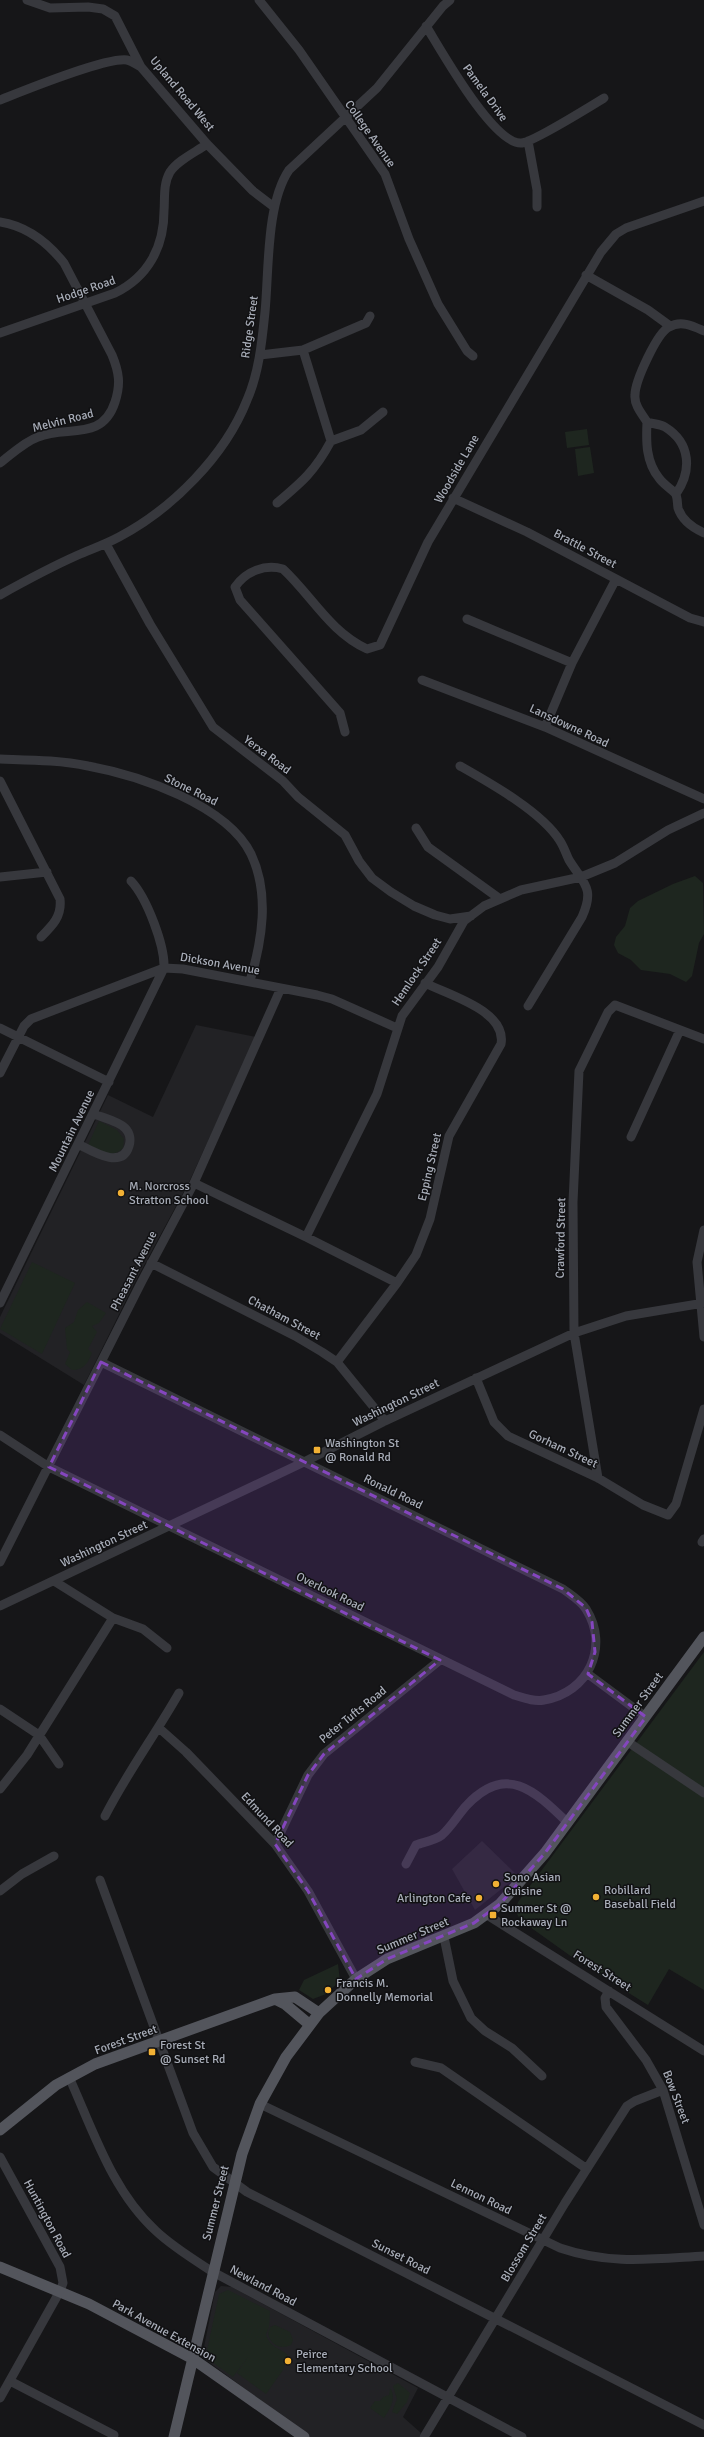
<svg xmlns="http://www.w3.org/2000/svg" width="704" height="2437" font-family="Signika,sans-serif">
<rect width="100%" height="100%" fill="#161618"/>
<path fill="#222225" d="M196 1025 256 1037 190 1180 134 1284 84 1385 0 1333V1317L108 1095 153 1117Z
M482 1841 518 1876 475 1910 452 1869Z
M221 2286 232 2287 418 2388 403 2417 421 2433 419 2437H310L202 2357 215 2292Z"/>
<path fill="#1e261f" d="M587 429 589 445 567 448 565 432Z
M590 447 594 473 578 476 575 449Z
M695 876 703 883 704 934 699 943 692 976 686 982 670 974 641 970 631 960 618 953 614 945 616 937 625 926 630 908 638 901 673 884Z
M99 1121 117 1130 124 1139 123 1148C111 1160 100 1151 88 1145Z
M32 1262 75 1283 42 1354 0 1329Z
M87 1302 106 1313 99 1323 92 1326 97 1332 88 1349 92 1353C88 1363 84 1370 72 1370L65 1364 70 1352 67 1349 65 1328 74 1322 78 1310Z
M704 1652V1990L669 1969 648 2005 579 1962 523 1922C516 1915 515 1911 518 1902Z
M338 1964 340 1981 326 1994 313 1999 299 1990 304 1980Z
M228 2290 270 2311 269 2327 266 2335C270 2347 279 2348 288 2355L283 2370 266 2394 237 2373 248 2357 233 2377 208 2359 206 2355 219 2294Z
M275 2325 290 2332 293 2340 291 2345C280 2350 270 2345 268 2333L270 2327Z
M398 2383 410 2393 407 2402 397 2414 392 2412 397 2399 393 2386Z
M390 2388C397 2398 390 2409 384 2418L370 2408 375 2401H380L383 2397 389 2395Z"/>
<g fill="none" stroke-linecap="round" stroke-linejoin="round">
<path stroke="#37383d" stroke-width="9" d="M27 0 50 8 88 7 103 9 115 16 141 67 207 144 253 191 274 207
M259 0 299 50 385 174 409 239 438 304 467 351 473 356
M426 26C441 50 493 144 521 143 531 143 591 106 604 98
M0 100C23 91 106 57 127 60 132 61 137 65 141 67
M528 141 537 190V207
M0 222C26 226 48 243 64 263L112 355C119 372 121 384 115 402 102 442 67 425 38 437 24 442 12 454 0 463
M586 275 648 310 670 326
M0 333 115 293C148 277 164 247 164 211 165 198 163 184 170 172 178 160 196 152 207 144
M260 355 303 350 366 323 370 316
M647 422C646 442 646 462 659 478 663 484 670 488 675 493 678 497 677 503 678 508 682 521 693 528 704 533
M331 441 361 430 383 412
M676 494C692 471 691 443 665 427 660 424 653 424 647 422 642 414 634 405 635 395 635 381 657 333 669 327 681 320 693 326 704 331
M453 498 527 532 690 618 704 622
M277 503C302 482 315 471 331 441L303 350
M106 544 150 624 213 727 283 781 298 797 345 835 359 861 372 878 391 892 414 906 435 915 450 919 471 916
M0 595C25 581 51 567 78 555 92 549 106 544 119 537 172 509 225 456 247 400 259 373 262 341 265 312 269 271 266 204 289 170L377 88 443 6 450 0
M467 619 572 663
M422 680 545 727 704 799
M545 727 572 663 616 579
M345 732 340 713 240 600 235 587C246 571 265 564 283 569 312 596 330 632 367 649L380 645 428 542 601 252 616 234 626 228 704 201
M0 759C29 760 59 760 88 766 138 775 227 805 251 854 270 894 262 941 250 981
M460 766C490 783 542 812 560 841 564 847 566 854 569 860 584 884 595 888 582 917L528 1006
M0 781 60 899C62 916 53 925 41 937
M416 828 428 847 500 899
M0 877 47 872
M0 1028 109 1082
M0 1073 24 1026 31 1019 164 968 183 969 317 995 332 999 397 1028
M631 1137 680 1030
M78 1144C92 1151 122 1170 129 1146 131 1140 130 1133 125 1128 118 1121 103 1118 94 1114
M194 1183 306 1237 397 1283
M704 1230 697 1262 704 1337
M306 1237 377 1094 402 1016 438 967 464 921 484 906 521 890 581 877 615 863 668 830 704 813
M151 1263 295 1336 322 1352 337 1362 385 1421
M0 1303 164 968C165 946 147 898 131 881
M337 1362 397 1283 416 1255 430 1219 449 1136 501 1044C507 1011 449 995 425 983
M476 1378 494 1422 508 1436 598 1478 643 1505 668 1515 676 1504 704 1409
M0 1435 49 1467 514 1695C524 1698 534 1702 544 1700 588 1693 610 1647 586 1609 581 1601 571 1595 563 1589L101 1362
M598 1478 574 1333 573 1202 579 1071 608 1012 615 1005 704 1039
M702 1542 704 1539
M0 1562 142 1281 194 1183 281 988
M54 1581 113 1618 143 1629 167 1648
M0 1606 304 1462 383 1422 574 1333 626 1316 704 1303
M588 1674 646 1717
M0 1709 39 1735 59 1764
M159 1728 186 1752 275 1844 308 1891 356 1979
M628 1742 704 1793
M0 1789 27 1755 113 1618
M105 1816C127 1773 155 1735 179 1693
M275 1844 308 1775 324 1754 440 1660
M406 1864 416 1845C424 1842 436 1840 442 1835 451 1827 458 1815 466 1806 506 1763 534 1790 568 1823
M100 1880 193 2133 213 2167 247 2192 704 2425
M0 1891 22 1874 54 1856
M487 1915 704 2051
M444 1937 453 1981 471 2018 485 2031 512 2048 542 2076
M609 1991 605 1998 606 2007 646 2060 663 2090 704 2225
M415 2062 441 2068 587 2169
M69 2077C93 2130 112 2191 156 2231 173 2247 193 2259 213 2272L522 2437
M260 2104 560 2248C610 2265 652 2259 704 2256
M0 2157 60 2267 63 2283 60 2291 0 2398
M10 2381 114 2435
M424 2437 565 2203 627 2106 635 2101 663 2090"/>
<path stroke="#53555c" stroke-width="11" d="M275 1999 285 2004 310 2025
M0 2130 56 2085 95 2064 275 1999 295 1997 319 2013
M0 2267 89 2304 193 2359 304 2437
M174 2437 242 2154 260 2104 286 2057 319 2013 356 1979 387 1959 474 1923 500 1904 545 1853 704 1637"/>
</g>
<path fill="#8446be" fill-opacity="0.2" stroke="#8446be" stroke-width="3" stroke-dasharray="8 5" stroke-linejoin="round" d="M101 1362 563 1589 586 1608 592 1622 595 1652 588 1674 646 1717 545 1853 500 1904 474 1923 387 1959 356 1979 308 1891 275 1844 308 1775 324 1754 440 1660 49 1467Z"/>
<g fill="#f2b134" stroke="#111113" stroke-width="1.5">
<circle cx="121" cy="1193" r="4"/>
<rect x="313" y="1446" width="8" height="8" rx="2"/>
<circle cx="496" cy="1884" r="4"/>
<circle cx="596" cy="1897" r="4"/>
<circle cx="479" cy="1898" r="4"/>
<rect x="489" y="1911" width="8" height="8" rx="2"/>
<circle cx="328" cy="1990" r="4"/>
<rect x="148" y="2048" width="8" height="8" rx="2"/>
<circle cx="288" cy="2361" r="4"/>
</g>
<g text-anchor="middle" dominant-baseline="central" stroke-width="3" stroke-linejoin="round" paint-order="stroke">
<g font-size="12" fill="#a8adb8" stroke="#111113">
<text transform="translate(485 93) rotate(54)">Pamela Drive</text>
<text transform="translate(182 94) rotate(50)">Upland Road West</text>
<text transform="translate(370 134) rotate(55)">College Avenue</text>
<text transform="translate(86 290) rotate(-19)">Hodge Road</text>
<text transform="translate(250 327) rotate(-82)">Ridge Street</text>
<text transform="translate(63 421) rotate(-14)">Melvin Road</text>
<text transform="translate(457 469) rotate(-60)">Woodside Lane</text>
<text transform="translate(585 549) rotate(28)">Brattle Street</text>
<text transform="translate(569 726) rotate(25)">Lansdowne Road</text>
<text transform="translate(267 755) rotate(37)">Yerxa Road</text>
<text transform="translate(191 790) rotate(26)">Stone Road</text>
<text transform="translate(220 964) rotate(10)">Dickson Avenue</text>
<text transform="translate(417 972) rotate(-56)">Hemlock Street</text>
<text transform="translate(72 1131) rotate(-64)">Mountain Avenue</text>
<text transform="translate(430 1167) rotate(-77)">Epping Street</text>
<text transform="translate(561 1238) rotate(-89)">Crawford Street</text>
<text transform="translate(134 1271) rotate(-63)">Pheasant Avenue</text>
<text transform="translate(284 1318) rotate(28)">Chatham Street</text>
<text transform="translate(396 1403) rotate(-26)">Washington Street</text>
<text transform="translate(563 1449) rotate(25)">Gorham Street</text>
<text transform="translate(393 1492) rotate(26)">Ronald Road</text>
<text transform="translate(104 1544) rotate(-25)">Washington Street</text>
<text transform="translate(330 1592) rotate(26)">Overlook Road</text>
<text transform="translate(638 1705) rotate(-54)">Summer Street</text>
<text transform="translate(353 1715) rotate(-39)">Peter Tufts Road</text>
<text transform="translate(267 1820) rotate(47)">Edmund Road</text>
<text transform="translate(413 1936) rotate(-23)">Summer Street</text>
<text transform="translate(602 1971) rotate(32)">Forest Street</text>
<text transform="translate(126 2040) rotate(-20)">Forest Street</text>
<text transform="translate(676 2097) rotate(69)">Bow Street</text>
<text transform="translate(481 2197) rotate(26)">Lennon Road</text>
<text transform="translate(216 2203) rotate(-76)">Summer Street</text>
<text transform="translate(47 2219) rotate(62)">Huntington Road</text>
<text transform="translate(524 2248) rotate(-59)">Blossom Street</text>
<text transform="translate(401 2257) rotate(27)">Sunset Road</text>
<text transform="translate(263 2286) rotate(28)">Newland Road</text>
<text transform="translate(164 2331) rotate(29)">Park Avenue Extension</text>
</g>
<g font-size="12" fill="#a8adb8" stroke="#111113" text-anchor="start">
<text x="129" y="1186">M. Norcross<tspan x="129" dy="14">Stratton School</tspan></text>
<text x="325" y="1443">Washington St<tspan x="325" dy="14">@ Ronald Rd</tspan></text>
<text x="504" y="1877">Sono Asian<tspan x="504" dy="14">Cuisine</tspan></text>
<text x="604" y="1890">Robillard<tspan x="604" dy="14">Baseball Field</tspan></text>
<text x="471" y="1898" text-anchor="end">Arlington Cafe</text>
<text x="501" y="1908">Summer St @<tspan x="501" dy="14">Rockaway Ln</tspan></text>
<text x="336" y="1983">Francis M.<tspan x="336" dy="14">Donnelly Memorial</tspan></text>
<text x="160" y="2045">Forest St<tspan x="160" dy="14">@ Sunset Rd</tspan></text>
<text x="296" y="2354">Peirce<tspan x="296" dy="14">Elementary School</tspan></text>
</g>
</g>
</svg>
